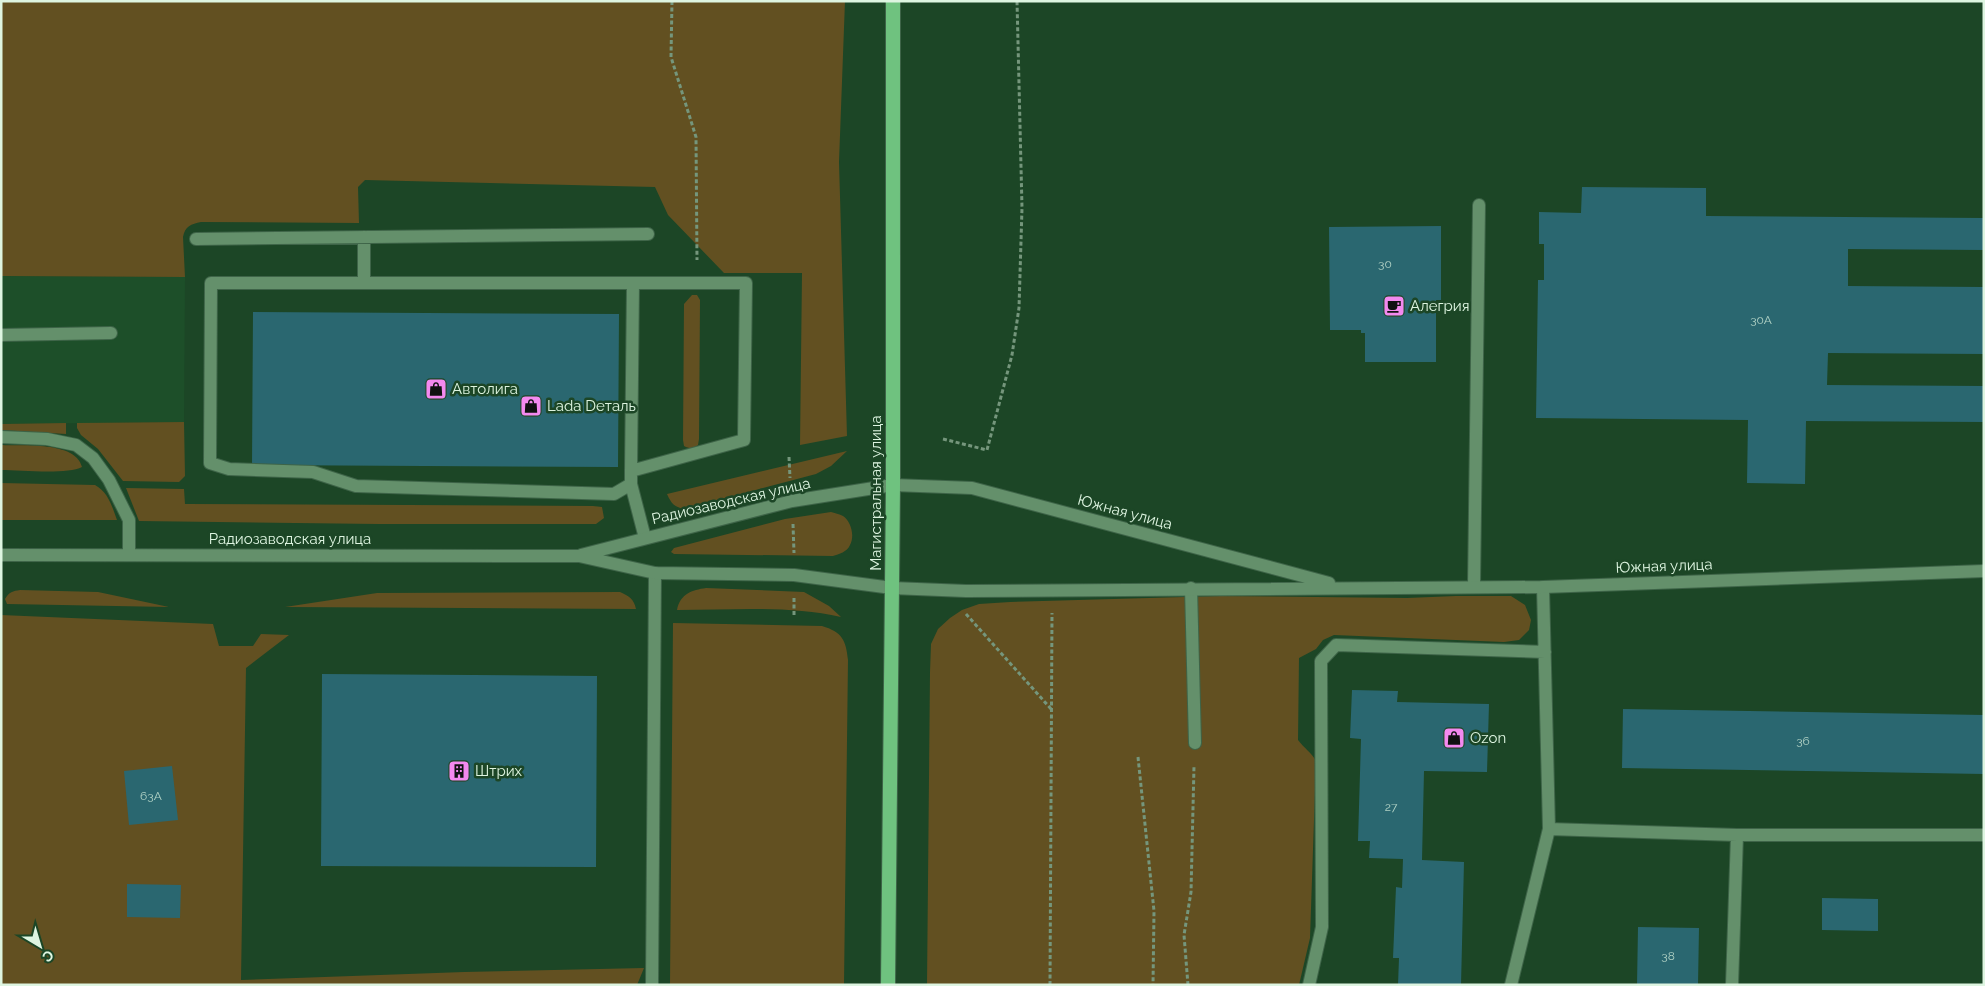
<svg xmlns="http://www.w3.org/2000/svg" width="1985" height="986" font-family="Raleway,sans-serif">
<rect width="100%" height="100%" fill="#1c4626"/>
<path fill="#1d4f29" d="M1 276 185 277 184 422 1 424Z"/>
<path fill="#625021" d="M1 1H845L839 162 847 436 800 445 802 273H724L668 215 655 187 365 180 358 187 359 223 201 222C191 224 185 226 183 237L185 277 1 276Z
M692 295H697L700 300 699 439 698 445C692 449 690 449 684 446L683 440 684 304Z
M184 422 185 476 179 482 123 481 98 449 81 435 77 428V423Z
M66 423V434L1 430V424Z
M1 445C22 446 76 441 82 467 67 475 20 470 1 470Z
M847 451 831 466 816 474 684 509C674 507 671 503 667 494Z
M1 483 95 485C108 492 112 506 117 520H1Z
M126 488 184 489 185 504 593 506 602 507 604 518 596 524H378L139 521Z
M831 512C834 513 840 514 843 516 851 521 855 536 850 545 847 552 839 554 833 556L674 554 671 552 674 548 785 519Z
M706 588 804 592 829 606 841 617C788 605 731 610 677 610 680 594 692 590 706 588Z
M20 590 98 592 169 607 7 604 5 599C9 592 13 591 20 590Z
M620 592C629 596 634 599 636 609L285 607 377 593Z
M1220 596 1407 598 1456 596H1511L1525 605 1531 620 1529 630 1519 640 1504 642 1334 635 1323 640 1316 649 1299 658 1298 740C1304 748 1311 752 1316 761L1310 938 1299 985H927L930 672 931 644 938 629 950 618 962 610 979 604 1010 602Z
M1 615 213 624 219 646H253L261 634 289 635 246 668 241 980 464 972 644 968 637 985H1Z
M673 623 822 626C842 632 846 640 848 660L844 985H670Z"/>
<path fill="#2a6770" d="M1582 187 1706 188V216L1984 218V250L1848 249V286L1984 287V354L1828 353 1827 385 1984 386V422L1806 421 1805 484 1747 483 1748 420 1536 418 1538 280H1544V244H1539V212L1581 213Z
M1441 226V300H1436V362H1365V333H1361V330H1330L1329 227Z
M253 312 619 314 618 467 252 465Z
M322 674 597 676 596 867 321 866Z
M1352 690 1398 691 1397 702 1489 704 1487 772 1424 771 1422 860 1464 862 1461 985H1398L1399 958H1393L1396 887 1402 888 1403 859 1369 858 1370 841H1358L1361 739 1350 738Z
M1623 709 1984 715V774L1622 768Z
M172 766 178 820 129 825 124 771Z
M127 884 181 885 180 918 127 917Z
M1822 898 1878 899V931L1822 930Z
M1638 927 1699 928 1698 985H1637Z"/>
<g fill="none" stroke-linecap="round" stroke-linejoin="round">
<g stroke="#3e6448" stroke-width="14">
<path id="service" d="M196 239 648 234
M364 283V237
M1 335 111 333
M1 437 47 439 76 445 93 458 109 480 129 520V555
M631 471 744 440 746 283H211L210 463 229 469 313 472 356 486 614 494 631 484V471L633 283
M631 484 645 538
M1474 587 1479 205
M1543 587 1549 829 1737 835H1984
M1191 588 1195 743
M1309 985 1322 927 1321 661 1336 645 1545 652
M1511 985 1549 829
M1732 985 1737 835"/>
</g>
<g stroke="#3e6448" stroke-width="14">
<path id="minor" d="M893 485 972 488 1329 583
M892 588 966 591 1543 587 1984 571
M652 985 655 573"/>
</g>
<g stroke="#3e6448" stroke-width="14">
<path id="tertiary" d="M1 555 579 556 655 573 794 575 892 588
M581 555 792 501 893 485"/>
</g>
<g stroke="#3e6448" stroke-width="16">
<path id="trunk" d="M888 985 893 485V1"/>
</g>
<path stroke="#75967c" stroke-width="3" stroke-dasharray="4 2.5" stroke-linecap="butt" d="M672 1 671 57 696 137 697 260
M943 439 987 450 1012 355 1019 308 1022 208 1017 1
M789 457 790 478
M793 524 794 553
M794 598V617
M966 614 1052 710
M1138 757 1154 911 1153 985
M1050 985 1052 613
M1188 985 1184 935 1191 892 1194 766"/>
<use href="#service" stroke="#64906b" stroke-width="12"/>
<use href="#minor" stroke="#64906b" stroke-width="12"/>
<use href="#tertiary" stroke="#64906b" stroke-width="12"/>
<use href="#trunk" stroke="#6fc27f" stroke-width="14"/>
</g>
<defs>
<g id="cafe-square" transform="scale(1.125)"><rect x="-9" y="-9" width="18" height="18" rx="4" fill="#f489ef" stroke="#1c4626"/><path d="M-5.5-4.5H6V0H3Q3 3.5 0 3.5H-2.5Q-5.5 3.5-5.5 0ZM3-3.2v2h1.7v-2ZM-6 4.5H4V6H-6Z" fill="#111"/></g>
<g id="shop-square" transform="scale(1.125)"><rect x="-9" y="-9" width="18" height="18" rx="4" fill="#f489ef" stroke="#1c4626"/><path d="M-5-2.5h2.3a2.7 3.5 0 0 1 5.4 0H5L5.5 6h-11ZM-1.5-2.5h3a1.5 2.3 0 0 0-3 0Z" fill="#111"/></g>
<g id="building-square" transform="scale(1.125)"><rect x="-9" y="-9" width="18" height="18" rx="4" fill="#f489ef" stroke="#1c4626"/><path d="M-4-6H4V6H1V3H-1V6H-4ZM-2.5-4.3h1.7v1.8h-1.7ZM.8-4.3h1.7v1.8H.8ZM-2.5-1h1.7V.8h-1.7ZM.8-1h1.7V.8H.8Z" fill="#111"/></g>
</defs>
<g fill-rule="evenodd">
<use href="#cafe-square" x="1394" y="306"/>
<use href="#shop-square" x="436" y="389"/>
<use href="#shop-square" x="531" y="406"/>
<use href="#shop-square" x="1454" y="738"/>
<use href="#building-square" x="459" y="771"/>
</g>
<g text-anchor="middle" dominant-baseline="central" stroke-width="5" stroke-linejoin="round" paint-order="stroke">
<g font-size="12" fill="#b1d2c5">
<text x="1385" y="264">30</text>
<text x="1761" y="320">30А</text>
<text x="1803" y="741">36</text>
<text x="151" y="796">63А</text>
<text x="1391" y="807">27</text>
<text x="1668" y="956">38</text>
</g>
<g font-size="15" fill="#def5e1" stroke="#1c4626" text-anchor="start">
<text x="1410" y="306">Алегрия</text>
<text x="452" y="389">Автолига</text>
<text x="547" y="406">Lada Dеталь</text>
<text x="1470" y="738">Ozon</text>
<text x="475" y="771">Штрих</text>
</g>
<g font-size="15" fill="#def5e1" stroke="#1c4626">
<text transform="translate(876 493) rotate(-90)">Магистральная улица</text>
<text transform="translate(731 501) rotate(-13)">Радиозаводская улица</text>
<text transform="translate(1125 512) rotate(15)">Южная улица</text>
<text x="290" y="539">Радиозаводская улица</text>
<text transform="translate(1664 566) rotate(-2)">Южная улица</text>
</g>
</g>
<rect width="1985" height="986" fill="none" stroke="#def5e1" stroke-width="5"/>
<g transform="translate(40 946) rotate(142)" stroke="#1c4626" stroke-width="4" paint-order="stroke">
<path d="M0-4L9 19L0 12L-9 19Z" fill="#def5e1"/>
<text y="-8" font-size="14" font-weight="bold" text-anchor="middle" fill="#def5e1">С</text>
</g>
</svg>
